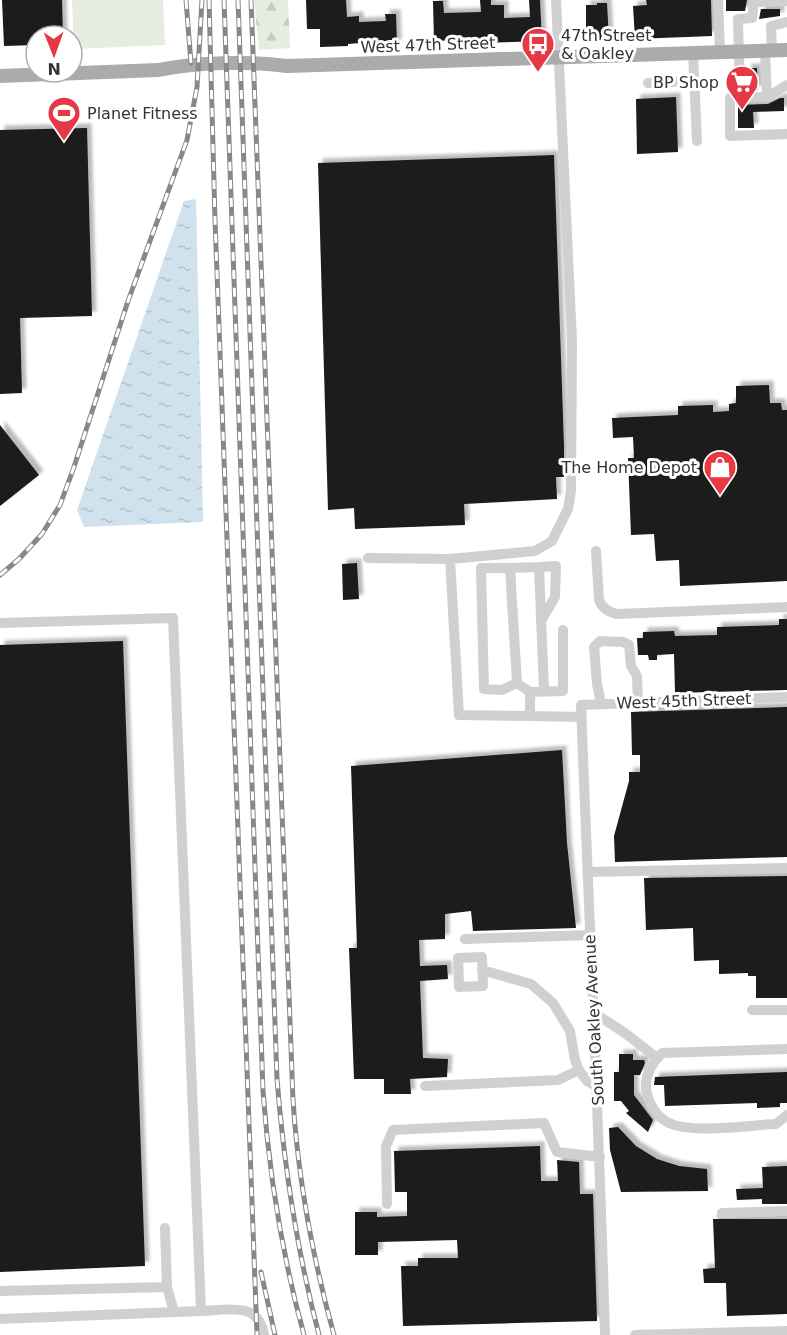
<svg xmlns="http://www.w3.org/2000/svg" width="787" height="1335" font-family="'DejaVu Sans',sans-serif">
<defs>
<pattern id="forest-firs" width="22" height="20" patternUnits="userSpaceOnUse" patternTransform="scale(1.5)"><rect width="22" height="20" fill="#e6ecdf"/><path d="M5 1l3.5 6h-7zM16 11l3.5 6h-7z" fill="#c6cbc0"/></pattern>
<pattern id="water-ripples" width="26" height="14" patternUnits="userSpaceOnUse" patternTransform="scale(1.5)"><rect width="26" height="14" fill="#cfe2ee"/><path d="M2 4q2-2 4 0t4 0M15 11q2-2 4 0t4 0" fill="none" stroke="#b2c2cd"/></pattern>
<filter id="shadow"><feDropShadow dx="4.5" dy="-4.5" stdDeviation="1.5" flood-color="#0004"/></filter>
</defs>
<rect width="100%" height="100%" fill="#fff"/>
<path fill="url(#forest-firs)" d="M254 0H288L290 48 259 50Z"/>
<path fill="#e6ecdf" d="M72 0H163L165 45 74 49Z"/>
<path fill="url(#water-ripples)" d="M196 199 203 522 84 527 77 510 184 201Z"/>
<path fill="#1a1a1a" filter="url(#shadow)" d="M2 0H62L63 36H36V45L4 46Z
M306 0H346L347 17 359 16V22L386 21 385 14H396L397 44 387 45V42L360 43 348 44V46L320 47V29H307Z
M480 0H491V5H504V18L530 17 529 0H540L542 41 482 43V39L434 41 433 1H443L444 13 481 12Z
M646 0H711L712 36 635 39 633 6 647 5Z
M726 0H747L745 11H726Z
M597 3H607L609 39 599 40 598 36H586V5H597Z
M761 9H780V16L759 19Z
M747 68H757L758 90H747Z
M676 97 678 152 637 154 636 99Z
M780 98H784V111L753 112 754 128H738V105L768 104Z
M87 128 92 316 20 318 22 393 0 394V130Z
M554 155 564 446V477H556L557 499 464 504 465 525 355 529 354 508 328 510 318 163Z
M769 385 770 403H781L782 410H787V581L680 586 679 560 656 561 654 534 631 535 628 458H634L633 437 613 438 612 418 678 415V406L713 405V412L729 411V404L736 403V386Z
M0 425 39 475 0 506Z
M357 563 359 599 343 600 342 564Z
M779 619H787V690L675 693 674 654 657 655V660H649L648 655H638L637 638H643V632L674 631 675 636 717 635V627L779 625Z
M123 641 145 1266 0 1272V645Z
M787 707V857L615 862 614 836 629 781V772H640V755H632L631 712Z
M562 750 567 843 576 928 473 931 471 911 445 914V939L419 940 420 966 447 965 448 979 420 981 423 1058 448 1059 447 1077 410 1079 411 1094H384V1079H354L349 948H357L351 766Z
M787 876V998H756V976H748V973L719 974V960L694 961 693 928 646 930 644 878Z
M619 1054H633V1060H644L645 1063 640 1075H634V1095L653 1120 648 1132 626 1113 629 1111 621 1101H614V1072H619Z
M787 1072V1103H780V1107L757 1108V1103L665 1106 664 1085H654L655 1077Z
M618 1127 636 1146 657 1159 679 1166 707 1169 708 1191 621 1192 610 1150 609 1128Z
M540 1146 541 1181H558L557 1160 579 1162 580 1194H593L597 1321 403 1326 401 1266H418V1258H458L457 1240 378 1242V1255H355V1212H377V1217L407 1216V1192H395L394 1151Z
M787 1166V1204H762V1199L737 1200 736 1189 763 1188 762 1167Z
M713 1219H787V1314L727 1316 726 1283H704L703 1269 715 1268Z"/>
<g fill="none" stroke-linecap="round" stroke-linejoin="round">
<path stroke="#d0d0d0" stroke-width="10" d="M718 0 720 52
M765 51 767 97 787 85
M772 51 771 26 787 22
M693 53 697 141
M648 83 694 81
M767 97 730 98V136L787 134
M740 98 738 19 752 18 754 2 787 1
M596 551 599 600C602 608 608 612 617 614L787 607
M368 558 450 559 535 551 552 541 568 509 571 491 572 341 556 0
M450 559 459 715 530 716
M510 568H481L484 689 502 690 517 683
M541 621 555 597 556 566 539 567 544 691
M0 623 173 618 201 1311 0 1319
M563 630V691L530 692V716L582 717
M530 692 517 683 510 568 539 567
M601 704 597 684 594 647 600 641 623 642 629 645 631 666 637 676 638 703
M587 872 787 868
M465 939 590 935
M482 957 483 986 459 987 458 958Z
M482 970 531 984 553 1003 570 1031 575 1060 579 1070
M752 1010H787
M594 1013 625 1033 657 1058
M787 1049 662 1053C651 1064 643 1078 647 1094 650 1106 658 1118 669 1123 692 1134 750 1125 776 1124L787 1115
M425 1086 558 1080 579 1070 587 1081 598 1087
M387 1204 386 1146 393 1130 544 1123 557 1152 600 1157
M722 1213 787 1211
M165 1228 167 1287 174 1312
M0 1291 167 1287
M201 1311C227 1310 259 1301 264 1335
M605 1335C599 1125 589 915 581 705L787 697
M635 1335 787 1331"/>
<path stroke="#ababab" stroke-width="14" d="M0 76 159 70C197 62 249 61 287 66L787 50"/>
<g stroke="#888" stroke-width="5">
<path id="rail" d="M186 0 191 63
M209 0 215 220 257 1335
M224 0 263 1091C269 1174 282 1255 304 1335
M238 0 277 1079C284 1166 297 1251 319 1335
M251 0 293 1100C298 1178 313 1259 334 1335
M0 575 19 559 42 534 60 505 74 467 128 301 187 140 197 87 202 0
M261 1272 275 1335"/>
</g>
<use href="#rail" stroke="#fff" stroke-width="3" stroke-dasharray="9" stroke-linecap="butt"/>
</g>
<defs>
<g id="bus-pin" transform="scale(1.725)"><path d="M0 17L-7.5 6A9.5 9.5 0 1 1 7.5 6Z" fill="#e63946" stroke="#fff"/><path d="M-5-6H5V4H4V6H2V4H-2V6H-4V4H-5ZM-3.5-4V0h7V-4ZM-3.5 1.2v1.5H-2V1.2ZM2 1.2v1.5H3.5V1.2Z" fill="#fff"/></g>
<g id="supermarket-pin" transform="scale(1.725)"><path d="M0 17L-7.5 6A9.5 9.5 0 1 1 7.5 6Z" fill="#e63946" stroke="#fff"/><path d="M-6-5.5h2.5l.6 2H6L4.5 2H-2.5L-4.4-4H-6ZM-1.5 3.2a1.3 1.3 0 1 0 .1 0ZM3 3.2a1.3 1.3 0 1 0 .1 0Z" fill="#fff"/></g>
<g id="stadium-pin" transform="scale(1.725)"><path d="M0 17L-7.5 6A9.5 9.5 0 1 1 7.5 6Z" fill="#e63946" stroke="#fff"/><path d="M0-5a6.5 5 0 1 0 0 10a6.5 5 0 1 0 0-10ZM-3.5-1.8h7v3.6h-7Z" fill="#fff"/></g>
<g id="shop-pin" transform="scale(1.725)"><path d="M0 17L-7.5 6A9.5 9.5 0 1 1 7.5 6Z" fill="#e63946" stroke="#fff"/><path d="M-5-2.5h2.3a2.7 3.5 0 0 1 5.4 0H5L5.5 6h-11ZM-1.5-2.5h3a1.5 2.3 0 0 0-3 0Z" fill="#fff"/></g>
</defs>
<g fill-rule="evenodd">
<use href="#bus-pin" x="538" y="44"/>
<use href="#supermarket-pin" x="742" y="82"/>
<use href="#stadium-pin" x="64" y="113"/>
<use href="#shop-pin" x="720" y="467"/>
</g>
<g text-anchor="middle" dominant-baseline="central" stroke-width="6" stroke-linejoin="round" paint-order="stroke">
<g font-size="16" fill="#333" stroke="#fff" text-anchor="start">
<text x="561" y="35">47th Street<tspan x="561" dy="18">&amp; Oakley</tspan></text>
<text x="719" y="82" text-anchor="end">BP Shop</text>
<text x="87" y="113">Planet Fitness</text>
<text x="697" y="467" text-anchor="end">The Home Depot</text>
</g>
<g font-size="16" fill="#333" stroke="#fff">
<text transform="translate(428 45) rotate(-2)">West 47th Street</text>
<text transform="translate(684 701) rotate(-2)">West 45th Street</text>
<text transform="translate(594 1020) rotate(-93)">South Oakley Avenue</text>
</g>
</g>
<g transform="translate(54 54) rotate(179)"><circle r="28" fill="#ffffff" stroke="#adadad" stroke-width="1.5"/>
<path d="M0-4.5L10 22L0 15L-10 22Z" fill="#e63946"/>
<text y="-9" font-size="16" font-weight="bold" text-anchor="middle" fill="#333333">N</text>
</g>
</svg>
